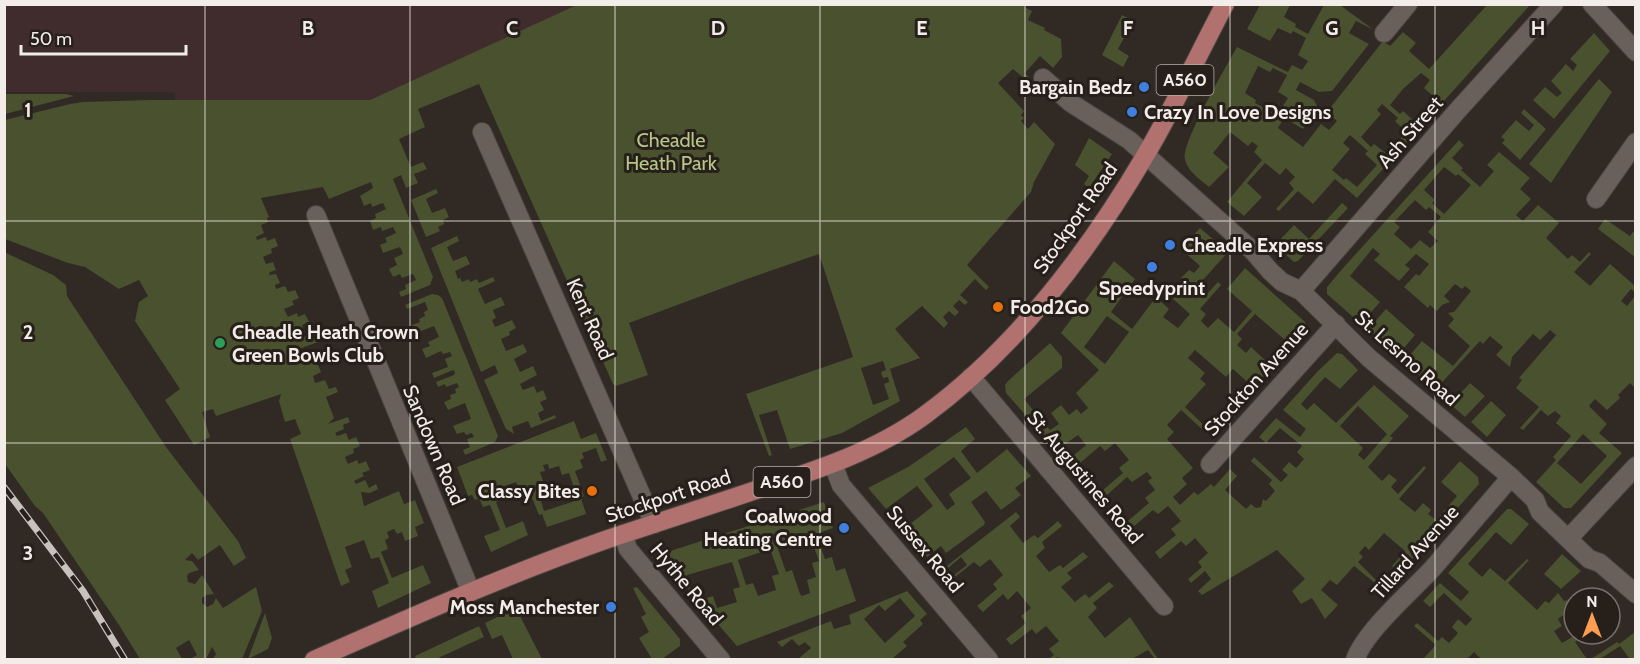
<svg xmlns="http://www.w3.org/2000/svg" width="1640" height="664" font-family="Cabin,sans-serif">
<rect width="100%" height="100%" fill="#302924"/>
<path fill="#402c2d" d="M5 5H579L370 100 352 101 175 100V93L164 92H5Z"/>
<path fill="#49512f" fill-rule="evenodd" d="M579 4 1025 5 1024 7 1032 11 1028 20 1045 28 1044 30 1061 39 1062 57 1053 68 1040 56 1025 73 1034 83 1032 85 1013 69 998 83 1024 111 1021 115 1024 118 1021 121 1028 129 1034 122 1055 144 1034 182 1031 192 967 265 989 287 986 290 975 279 960 295 968 302 965 305 959 300 953 306 959 312 955 316 949 311 943 317 948 323 944 328 922 306 895 329 920 358 890 369 900 401 842 433 790 449 777 410 759 415 772 455 769 456 746 394 853 357 819 254 747 279 629 323 648 375 616 386 613 384 479 84 418 109 425 127 399 139 411 167 423 162 427 169 414 174 418 183 406 188 401 175 393 179 433 277 430 285 401 297 399 292 406 289 405 285 416 280 413 274 402 278 400 274 393 277 389 269 397 265 394 258 403 254 400 247 383 253 380 245 387 242 385 238 396 233 393 227 382 231 381 227 373 230 370 221 376 218 375 214 386 209 383 203 372 207 371 203 364 206 360 196 373 188 371 182 329 199 323 187 261 198 269 217 267 218 268 222 261 225 264 233 256 237 257 240 266 237 267 241 275 238 278 246 271 249 272 253 263 257 266 264 273 262 276 270 270 272 269 275 276 274 280 283 275 285 276 289 285 286 288 292 295 290 299 298 292 301 294 305 284 309 288 317 297 313 298 317 305 314 309 322 302 325 303 329 294 333 297 339 306 336 308 341 316 338 318 342 299 349V352L302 353 304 357 313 354 321 372 313 376 315 383 325 380 329 389 336 387 338 392 326 397 334 418 328 424 348 417 350 422 343 425 344 429 335 433 337 436 346 433 349 440 356 437 360 446 353 449 354 453 345 457 348 464 357 460 359 464 366 461 370 470 362 473 364 476 354 481 356 484 365 480 369 488 376 484 378 489 370 493 361 492 364 506 399 491 404 504 415 500 424 523 415 527 418 536 405 541 402 532 397 534 394 529 387 532 389 538 385 540 388 549 381 552 392 578 423 565 431 583 378 608 372 591 389 583 379 557 371 559 364 540 345 547 352 567 345 570 350 582 341 586 290 439 301 434 295 419 285 422 279 401 281 394 216 416 213 409 202 412 210 437 194 445 165 400 180 389 135 321 139 302 148 296 139 280 119 289 85 267 68 263 5 239V120L70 104 83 102 151 100H370ZM883 361 886 370 881 372 883 378 888 377 889 382 884 384 889 399 873 405 861 368Z
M1260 5H1290L1284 17 1296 24 1295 27 1308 34 1324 5H1340L1374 30 1356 21 1349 33 1369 44 1332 91 1319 92 1300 82 1296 90 1314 100 1318 108 1303 129 1284 118 1278 128 1303 147 1321 124 1329 130 1337 121 1327 112 1383 41 1390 46 1403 32 1416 43 1409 51 1429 69 1487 5H1530L1357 198 1335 179 1313 204 1298 191 1279 211 1276 209 1294 189 1289 183 1295 177 1286 168 1280 175 1265 163 1247 183 1262 197 1244 216 1227 202 1262 160 1254 152 1258 146 1252 142 1248 146 1230 132 1213 153 1229 167 1209 187C1201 180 1188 172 1185 160 1180 145 1227 65 1237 47L1288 72 1292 65 1302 70 1308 61 1298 55 1306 38 1293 31 1291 34 1278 28 1270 41 1247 29ZM1258 66 1270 72 1273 68 1287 75 1278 92 1288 98 1277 115 1255 103 1256 100 1245 93ZM1421 73 1430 80 1424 88 1435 98 1415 122 1403 111 1400 114 1390 105 1403 89ZM1382 104 1398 118 1395 121 1406 132 1387 154 1374 144 1371 147 1361 137 1381 114 1377 110ZM1350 135 1368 151 1365 154 1377 165 1357 187 1346 178 1344 180 1332 170 1350 149 1343 143Z
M1122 15 1133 21 1118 49 1129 56 1123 67 1102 55Z
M1594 33 1610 51 1554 119 1533 100 1545 87 1557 97 1562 93 1551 81 1566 64 1573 71 1577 65 1570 59Z
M1599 79 1612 92 1551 183 1529 164Z
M5 94H66L74 96 5 114Z
M1524 109 1546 129 1520 160 1502 143 1505 140 1501 137 1516 120 1529 131 1534 125 1521 113Z
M1089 138 1112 154 1089 188 1084 184 1089 176 1075 165Z
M1459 140 1464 145 1452 158 1463 168 1461 170 1480 187 1494 171 1487 165 1499 152 1530 178 1520 189 1531 199 1516 215 1523 221 1538 205 1559 223 1546 238 1568 259 1572 255 1580 262 1589 252 1591 254 1574 272 1590 286 1610 264 1635 286V292L1631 289 1621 301 1627 306 1635 296V388L1630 383 1618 395 1620 398 1607 410 1595 399 1589 406 1607 424 1599 433 1622 453 1571 508H1564L1536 482 1556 460 1553 457 1571 436 1556 423 1561 416 1555 411 1548 416 1541 410 1523 430 1520 428 1539 407 1516 388 1522 380 1519 378 1556 335 1550 330 1540 340 1533 334 1512 357 1510 367 1496 355 1503 347 1490 336 1483 344 1480 341 1435 390 1404 362 1422 341 1453 366 1470 346 1448 326 1454 319 1448 313 1454 312 1471 291 1465 286 1462 289 1455 284 1444 296 1450 302 1442 305 1437 311 1430 305 1428 308 1404 287 1416 274 1419 276 1429 264 1416 254 1405 265 1410 269 1399 281 1374 260 1380 254 1373 248 1350 276 1380 302 1361 324 1327 294V287L1344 267ZM1444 167 1456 176 1458 174 1471 185 1444 214 1432 203 1435 200 1424 190ZM1415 200 1426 210 1429 207 1441 217 1428 232 1438 241 1430 248 1420 240 1411 249 1394 234 1400 227 1394 222ZM1583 434 1607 456 1581 484 1557 463Z
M436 189 438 193 426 199 432 213 445 208 449 217 443 220 444 224 438 227 440 231 426 237 411 200Z
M1342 203 1348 208 1298 261 1294 262 1275 245 1294 225 1309 239Z
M1605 219 1630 236 1633 232 1635 233V257L1598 229Z
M1200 228 1228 252 1195 289 1204 297 1218 282 1221 285 1200 309 1206 314 1201 321 1208 328 1218 318 1234 332 1252 311 1227 289 1245 268 1305 322 1307 326 1254 388 1233 369 1226 377 1195 350 1188 358 1205 373 1200 379 1206 384 1185 407 1206 427 1203 430 1181 410 1167 425 1174 432 1167 439 1193 468 1182 478 1187 484 1173 497 1180 505 1194 492 1198 495 1211 484 1214 487 1230 469 1237 476 1225 490 1246 509 1251 504 1256 508 1261 507 1263 499 1266 501 1275 491 1269 484 1272 480 1251 461 1254 457 1281 482 1288 475 1282 470 1289 462 1296 468 1304 459 1297 452 1302 446 1280 428 1266 443 1259 437 1276 418 1300 437 1306 429 1283 410 1317 372 1337 353 1342 354 1358 370 1340 389 1325 377 1301 404 1307 410 1314 403 1336 423 1374 385 1409 416 1390 436 1393 438 1368 467 1382 481 1389 474 1397 480 1391 487 1398 494 1424 466 1426 468 1399 499 1415 512 1423 503 1431 510 1428 514 1436 520 1457 496 1441 482 1460 461 1478 477 1479 484 1400 573 1392 566 1405 551 1384 533 1369 550 1365 546 1359 553 1363 557 1358 562 1378 582 1376 584 1354 566 1337 585 1330 580 1321 590 1338 605 1325 619 1312 598 1301 604 1292 591 1305 579 1277 550 1202 595 1198 591 1211 579 1205 571 1191 583 1188 579 1202 567 1198 562 1208 553 1195 538 1186 546 1181 541 1160 559 1155 552 1176 535 1171 529 1181 521 1168 506 1158 514 1153 510 1133 527 1128 521 1149 503 1145 498 1155 490 1148 481 1152 478 1147 472 1132 482 1127 477 1107 495 1103 490 1123 473 1119 468 1129 460 1115 443 1105 451 1100 446 1073 469 1067 461 1086 445 1078 435 1057 450 1006 393 1005 385 1008 381 1050 343 1062 357V368L1024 399 1050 430 1059 424 1051 413 1061 405 1069 415 1077 409 1081 414 1088 408 1076 393 1099 370 1061 333 1114 261 1135 279 1111 312 1132 329 1156 297 1169 309 1163 317 1178 328 1190 314 1173 299 1187 284 1181 278 1189 270 1194 273 1200 266 1181 249ZM1255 314 1285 340 1266 361 1251 347 1246 353 1237 345 1242 339 1237 334ZM1107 316 1129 332 1105 364 1084 347ZM1358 406 1387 434 1364 460 1358 455 1363 448 1340 426Z
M457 236 459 241 447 247 453 261 466 256 470 264 455 271 458 279 460 278 462 282 469 279 470 282 477 279 479 283 493 277 495 281 478 289 485 304 501 297 505 305 493 310 496 318 492 320 495 327 512 320 516 328 509 332 510 335 501 339 506 351 523 344 527 352 514 359 520 372 533 366 537 375 520 384 523 390 534 386 537 393 543 390 547 399 540 402 544 410 538 413 541 421 555 415 556 418 531 428 528 421 512 427 514 434 506 429 484 380 498 373 495 365 481 372 431 248Z
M4 252 53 275 66 285 67 296 166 447 238 541 246 558 234 566 220 545 198 560 192 553 185 560 192 561 199 570 189 573 187 576 188 582 195 584 202 575 214 594 206 595 202 598V603L207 607 213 604 216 598 223 608 256 587 262 611 242 659H213L216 654 212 647 206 659H190L197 655 189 640 176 648 182 659H140L119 625 43 513 35 506 5 464Z
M432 294 438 295 442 298 498 436 495 442 465 455 463 450 470 447 467 439 474 437 472 433 466 435 464 432 457 434 453 426 471 419 465 403 448 410 444 402 451 399 450 395 456 393 455 389 459 387 457 383 446 387 445 384 438 387 436 382 454 375 455 372 453 370 434 378 432 373 448 367 445 359 452 356 450 352 443 354 441 351 426 358 422 349 430 346 428 342 439 337 434 326 416 333 412 325 420 322 419 319 425 316 424 312 428 310 425 302 407 309 405 305Z
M1386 309 1415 335 1398 355 1368 329Z
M1470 383 1485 396 1465 417 1450 404Z
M1491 401 1506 415 1487 437 1471 422Z
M574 421 581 439 596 433 607 460 601 462 596 448 582 453 584 458 580 460 583 468 575 471 584 496 581 498 586 514 547 527 542 514 539 515 528 488 520 491 516 482 500 488 504 498 496 502 506 528 523 521 528 535 491 552 484 536 500 530 490 505 483 507 479 498 475 500 472 495 468 496 457 467ZM548 464 549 469 559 466 562 475 569 473 578 500 544 511 536 484 543 481 540 472 545 471 543 465Z
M966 427 975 439 961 451 977 473 1007 449 1031 476 1015 488 1021 495 1001 510 986 491 971 502 985 522 984 525 946 553 941 546 927 557 904 529 933 506 917 486 886 509 868 488 908 467ZM954 457 971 478 949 494 955 504 947 510 924 479Z
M824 502 833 528 816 534 825 559 832 557 836 571 845 568 856 601 737 646 661 559 663 554 667 552ZM810 536 819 561 812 563 816 577 807 580 810 593 802 596 800 594 792 570 786 572 777 546ZM770 549 779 574 772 576 776 590 758 596 753 583 746 585 738 560ZM732 562 740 587 733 589 737 602 717 608 713 596 697 601 695 593 692 594 687 575Z
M1507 509H1511L1529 524 1511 545 1496 532 1468 564 1482 577 1490 568 1505 581 1527 559 1529 560 1508 583 1537 610 1545 601 1549 603 1558 593 1564 601 1567 600 1573 608 1558 619 1562 626 1554 631 1562 643 1577 634H1585L1575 642 1587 659H1481L1474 652 1467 659H1423L1436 645 1414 626 1417 623 1438 641 1442 637 1449 643 1458 633 1452 627 1458 619 1466 626 1472 619 1444 593 1430 607 1423 601 1440 583 1461 601 1469 592 1448 573Z
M1016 512 1020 517 1010 526 1023 543 1034 535 1038 538 1058 521 1062 526 1042 542 1045 548 1036 556 1049 572 1060 565 1063 568 1083 552 1088 557 1067 573 1072 578 1061 587 1075 602 1085 594 1089 598 1109 582 1114 586 1093 603 1097 608 1088 617 1105 638 1130 617 1158 659H1155L1148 650 1132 659 1060 660 1058 657 1054 659H1049L1054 655 1049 649 1059 641 1046 626 1036 634 1032 629 1011 645 1006 639 1026 623 1021 616 1031 608 1017 591 1008 600 1003 594 983 612 977 606 997 589 993 584 1003 575 990 559 980 567 974 562 955 577 954 575 967 565 961 557 941 574 939 572Z
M1562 554 1581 571 1561 589 1544 574Z
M637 587 680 639V646L662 659H652L639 638 649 632 641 617 646 614 633 588Z
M907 591 927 614 920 620 923 624 903 642 907 646 892 659H798L811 648 805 642 799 646 792 639 782 647 777 642 831 621 834 629 851 624 849 615ZM900 598 915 616 885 643 864 619 879 605 885 611Z
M516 608 542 659H513L502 635 492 639 485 623Z
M265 613 272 638 268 649 248 659Z
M479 626 484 637 436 659H416L415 656Z
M1635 632V659H1630L1620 646 1600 659H1591L1617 642 1619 644Z"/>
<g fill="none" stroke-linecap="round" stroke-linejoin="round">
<g stroke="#4c4642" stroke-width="20">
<path id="minor" d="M1592 4 1636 52
M1384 33 1408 4
M1043 78 1071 103 1129 140 1253 251 1270 271 1282 282 1301 291 1369 358 1511 477 1535 500 1540 512 1589 559 1600 563 1636 594
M482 132 654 524
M1596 199 1636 142
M316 215 471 592
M1301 291 1458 110 1554 4
M971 377 1164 606
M833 464 841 485 989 660
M1210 464 1336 324
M623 534 628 549 721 660
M1568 539 1636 466
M1355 660C1365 631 1411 592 1433 568 1459 538 1485 507 1511 477"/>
</g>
<g stroke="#4c4642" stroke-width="20">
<path id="primary" d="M314 660C411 617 508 574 608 539 659 522 709 506 759 489 817 470 876 451 925 415 1015 349 1089 251 1145 156 1174 107 1198 55 1225 4"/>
</g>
<use href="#minor" stroke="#69605b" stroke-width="18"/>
<use href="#primary" stroke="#b1726f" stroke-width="18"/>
<g stroke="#c8c2be" stroke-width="7">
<path id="rail" d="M4 487 83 591 125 660"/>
</g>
<use href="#rail" stroke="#261f1a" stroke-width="4.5" stroke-dasharray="14" stroke-linecap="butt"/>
</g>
<path fill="none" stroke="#f2ede9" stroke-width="1.5" stroke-opacity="0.55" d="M205 4V660M410 4V660M615 4V660M820 4V660M1025 4V660M1230 4V660M1435 4V660M4 221H1636M4 443H1636"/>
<g fill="#3f7fe0" stroke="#261f1a" stroke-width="2">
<circle cx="1144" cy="87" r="6"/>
<circle cx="1132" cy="112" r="6"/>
<circle cx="1170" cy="245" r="6"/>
<circle cx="1152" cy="267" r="6"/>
<circle cx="844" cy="528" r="6"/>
<circle cx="611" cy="607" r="6"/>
</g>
<g fill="#e8710a" stroke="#261f1a" stroke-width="2">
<circle cx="998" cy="307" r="6"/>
<circle cx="592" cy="491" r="6"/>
</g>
<circle fill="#2e9e5b" stroke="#261f1a" stroke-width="2" cx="220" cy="343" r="6"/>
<g text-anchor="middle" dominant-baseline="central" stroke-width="6" stroke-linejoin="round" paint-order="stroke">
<g fill="#261f1a" stroke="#b5afab" stroke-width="1.5">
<rect x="1156.5" y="65" width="57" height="30" rx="4.5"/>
<rect x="753.5" y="467" width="57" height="30" rx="4.5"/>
</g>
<g font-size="18" font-weight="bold" fill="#f2ede9">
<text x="1185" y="80">A560</text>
<text x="782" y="482">A560</text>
</g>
<g font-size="20" font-weight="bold" fill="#f2ede9" stroke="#261f1a" text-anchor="end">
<text x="1132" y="87">Bargain Bedz</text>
<text x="1144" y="112" text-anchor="start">Crazy In Love Designs</text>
<text x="1182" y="245" text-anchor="start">Cheadle Express</text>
<text x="1152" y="288" text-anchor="middle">Speedyprint</text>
<text x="1010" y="307" text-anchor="start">Food2Go</text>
<text x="232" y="332" text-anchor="start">Cheadle Heath Crown<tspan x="232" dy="23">Green Bowls Club</tspan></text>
<text x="580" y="491">Classy Bites</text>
<text x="832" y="516">Coalwood<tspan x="832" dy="23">Heating Centre</tspan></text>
<text x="599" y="607">Moss Manchester</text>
</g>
<g font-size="20" fill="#f2ede9" stroke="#261f1a">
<text transform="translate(1410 132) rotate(-49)">Ash Street</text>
<text transform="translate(1075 218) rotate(-55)">Stockport Road</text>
<text transform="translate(590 319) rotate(66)">Kent Road</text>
<text transform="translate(1407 358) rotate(42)">St. Lesmo Road</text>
<text transform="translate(1256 379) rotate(-48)">Stockton Avenue</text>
<text transform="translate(434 445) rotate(67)">Sandown Road</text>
<text transform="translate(1085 477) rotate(50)">St. Augustines Road</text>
<text transform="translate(668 496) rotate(-18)">Stockport Road</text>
<text transform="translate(925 549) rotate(50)">Sussex Road</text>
<text transform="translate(1415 552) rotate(-48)">Tillard Avenue</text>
<text transform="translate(687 584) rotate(50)">Hythe Road</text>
</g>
<g font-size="20" fill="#b8c788" stroke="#261f1a">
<text x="671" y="140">Cheadle<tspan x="671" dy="23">Heath Park</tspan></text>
</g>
</g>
<g font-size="20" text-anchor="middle" font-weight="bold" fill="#f2ede9" stroke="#261f1a" stroke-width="6" stroke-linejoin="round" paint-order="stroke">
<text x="308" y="35">B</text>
<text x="512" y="35">C</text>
<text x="718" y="35">D</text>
<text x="922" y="35">E</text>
<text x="1128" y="35">F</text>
<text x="1332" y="35">G</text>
<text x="1538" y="35">H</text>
<text x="28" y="117">1</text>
<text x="28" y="339">2</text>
<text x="28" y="560">3</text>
</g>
<rect width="1640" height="664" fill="none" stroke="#f2ede9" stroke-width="12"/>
<g transform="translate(1592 616)"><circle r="28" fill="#261f1a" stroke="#78716d" stroke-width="1.5"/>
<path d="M0-4.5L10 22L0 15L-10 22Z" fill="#fc9e52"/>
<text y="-9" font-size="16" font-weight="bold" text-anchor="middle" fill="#f2ede9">N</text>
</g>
<path d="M21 45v9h165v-9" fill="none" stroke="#f2ede9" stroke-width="3"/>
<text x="30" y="45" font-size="18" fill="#f2ede9" stroke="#261f1a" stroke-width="4.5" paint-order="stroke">50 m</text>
</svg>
